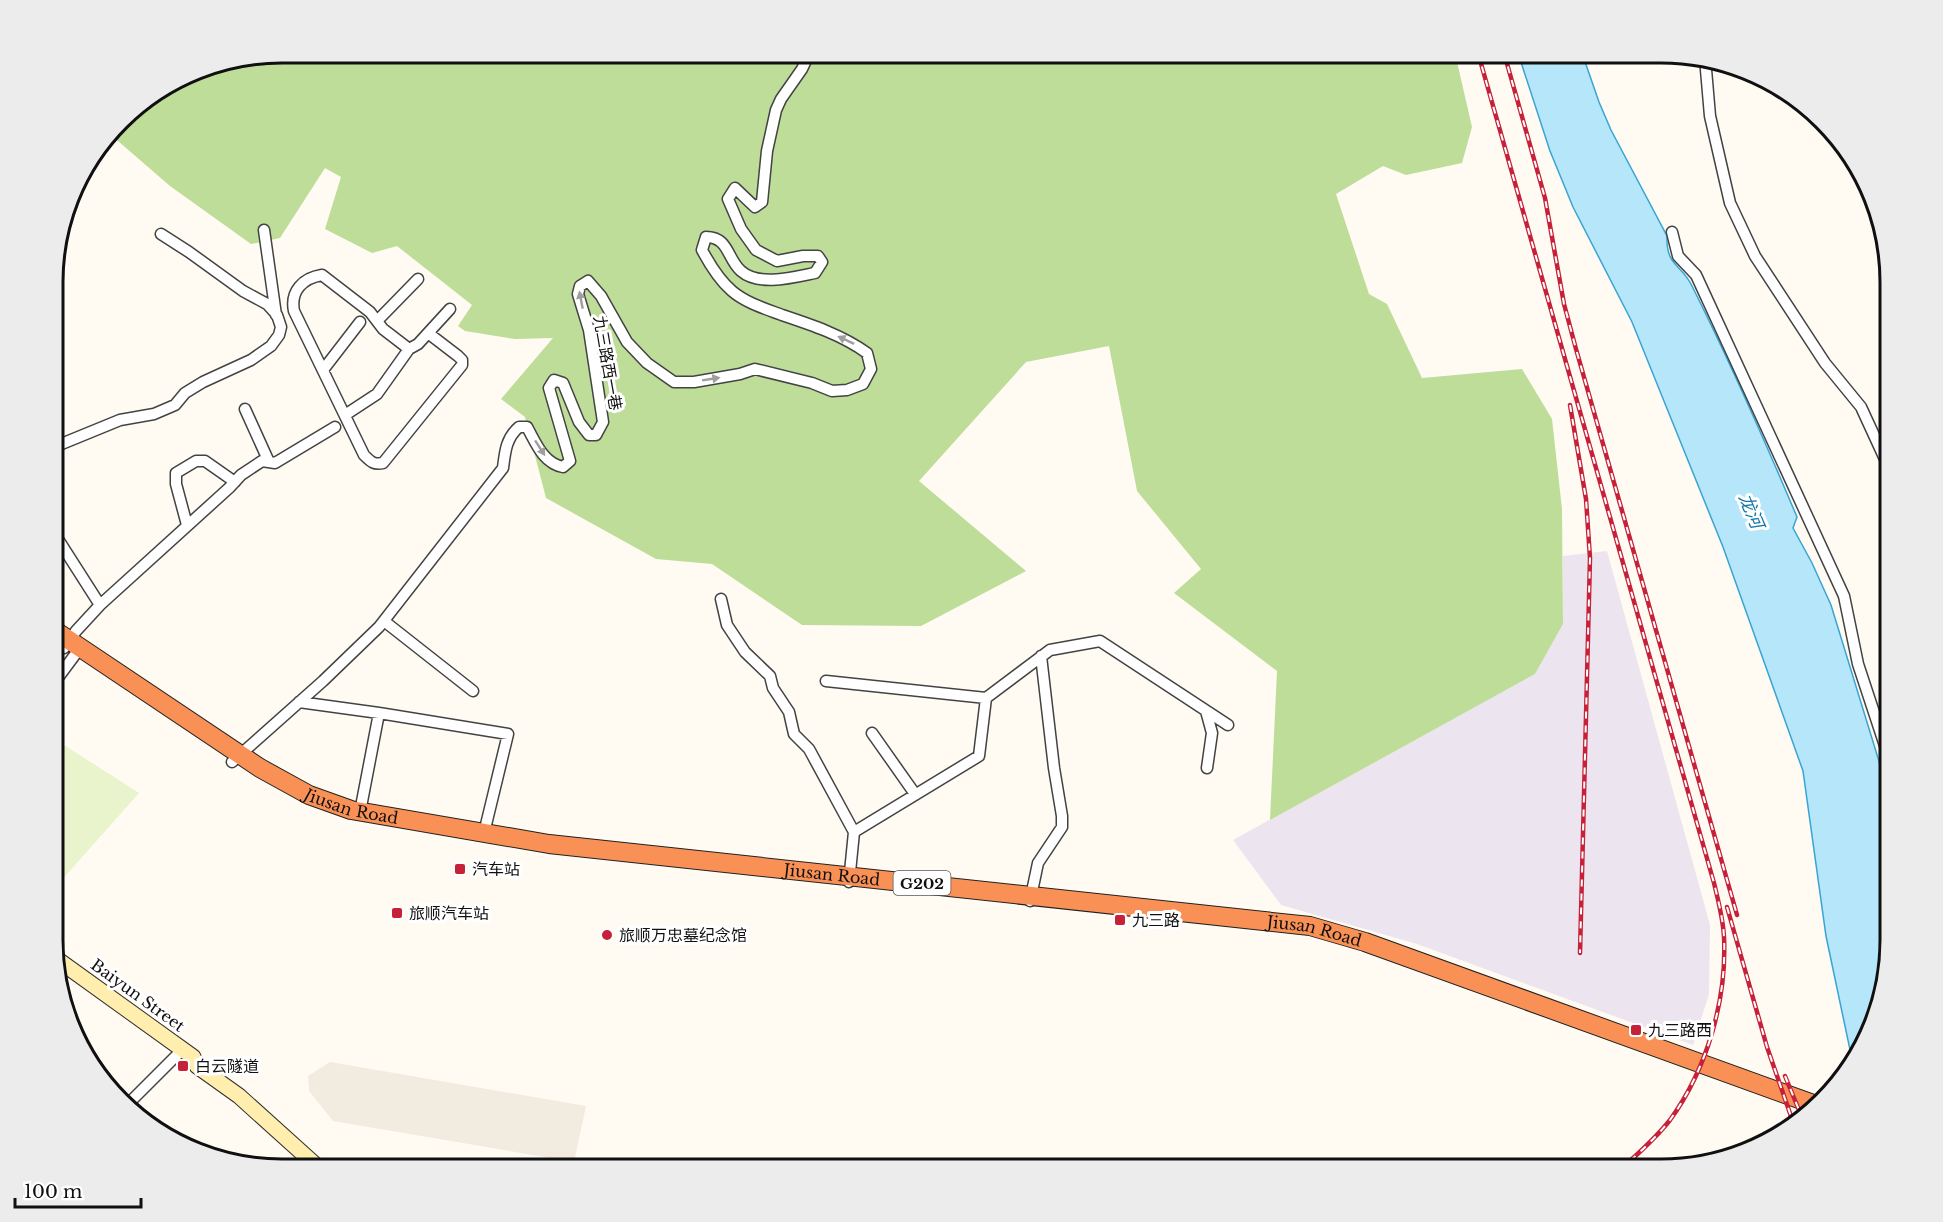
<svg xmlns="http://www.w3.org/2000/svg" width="1943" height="1222" font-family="'Libre Baskerville','Noto Sans SC',serif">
<rect width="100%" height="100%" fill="#fffbf3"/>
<path fill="#ece4ee" d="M1607 551 1710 925 1709 994 1693 1045 1417 944 1281 905 1233 840 1535 674 1563 624V556Z"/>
<path fill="#bedd98" d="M282 53H1455L1472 127 1462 163 1406 175 1383 166 1336 194 1369 294 1387 304 1422 378 1522 369 1552 419 1562 509 1563 624 1535 674 1270 820 1277 671 1174 593 1201 569 1137 491 1109 346 1026 362 919 481 1026 571 921 626 802 625 712 564 656 559 546 498 525 417 501 399 553 338 515 339 465 331 458 326 472 305 397 246 372 253 325 229 341 177 325 168 280 238 251 244 170 186 111 135 130 110 195 70Z"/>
<path fill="#e9f3cc" d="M64 745 139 793 59 883 54 880V757Z"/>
<path fill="#f1ebe0" d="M330 1062 586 1106 574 1162 333 1121 309 1091 308 1076Z"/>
<path fill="#b5e6f9" stroke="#39a4d3" stroke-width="1.5" d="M1518 53H1582L1599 102 1611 130 1667 236C1666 267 1681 263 1692 286 1730 362 1764 439 1797 517L1793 528 1812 563 1831 605 1890 797V954L1878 1013 1853 1064 1826 936 1803 771 1723 547 1632 322 1573 207 1550 151Z"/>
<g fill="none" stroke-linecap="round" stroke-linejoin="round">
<g stroke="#434343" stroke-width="13">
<path id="street" d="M1705 58 1710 116 1730 203 1755 256 1825 363 1861 407 1890 470
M264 230 276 315
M1672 232 1678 256 1696 275 1844 596 1858 664 1890 761
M377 321 418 279
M409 349 383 329 370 312 322 275C303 278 290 291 294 311L364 455C371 462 374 465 383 463L462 365V360L458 356 428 333
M323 370 360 322
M245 409 269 462
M345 415 377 394 409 349 418 344 450 309
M54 447 120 420 154 414 175 405 185 393 203 382 251 360 271 346 279 335 281 327 277 315 267 304 243 291 189 252 161 234
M187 525 176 484V473L196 461H205L235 482
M54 533 100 605 76 631 64 648
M721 599 727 625 745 652 770 676 773 688 789 712 794 734 809 749 854 832 849 882
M100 605 229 488 241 475 262 461 275 463 335 427
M384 621 473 691
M826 681 986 698
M54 683 80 648
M299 702 379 713 508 734 484 833
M1206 711 1212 733 1207 768
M872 733 915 794
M232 762 323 681 379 627 503 468C505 452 506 438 519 427H527C536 443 543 463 563 467L570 461 549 388 554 380 563 383 579 422 589 435H596L603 422 589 330 578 294 580 286 588 281 601 296 627 342 647 363 674 382H694L740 374 755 369 812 383 832 391 847 390 863 384 871 369 867 353C842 335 812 325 782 315 766 309 746 303 732 291 719 280 710 265 702 250L706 237C729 237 727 259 741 271 759 287 795 277 815 273L822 262 818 256H803L777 261 756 250 741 229 728 199 735 188 755 207 762 202 767 151 776 110 781 99 802 69 809 54 807 53
M360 812 379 713
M854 832 979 756 986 698 1050 650 1100 641 1228 725
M1030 901 1038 863 1062 827V816L1054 768 1041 656
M128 1104 182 1050"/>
</g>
<g stroke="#323232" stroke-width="17">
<path id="secondary" d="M54 957 193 1057 197 1066 239 1096 320 1169"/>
</g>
<g stroke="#212121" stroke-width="20">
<g id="highway">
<path id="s1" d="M54 630 260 768 309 795 351 810 549 844 1310 926 1365 942 1813 1104"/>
</g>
</g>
<use href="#street" stroke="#fff" stroke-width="10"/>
<use href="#secondary" stroke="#ffeeae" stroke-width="15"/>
<use href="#highway" stroke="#f99156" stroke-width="18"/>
<g stroke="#c62139" stroke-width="4.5">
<path id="rail" d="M1478 53 1714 883C1718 900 1723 918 1724 937 1727 1000 1707 1069 1670 1120 1656 1138 1638 1154 1621 1169
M1504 53 1545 198 1564 304 1576 349 1737 915
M1570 405 1586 499 1590 558 1580 953
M1727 907 1767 1047 1793 1122
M1785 1076 1801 1115"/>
</g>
<use href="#rail" stroke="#fff" stroke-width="2" stroke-dasharray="7" stroke-linecap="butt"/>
</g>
<defs><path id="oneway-solid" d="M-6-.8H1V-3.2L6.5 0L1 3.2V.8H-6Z" transform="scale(1.5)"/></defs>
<g fill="#9f9f9f">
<use href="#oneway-solid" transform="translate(581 300) rotate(-101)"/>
<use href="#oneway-solid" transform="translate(846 340) rotate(-155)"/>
<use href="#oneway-solid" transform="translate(711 379) rotate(-9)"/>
<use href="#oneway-solid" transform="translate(540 448) rotate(57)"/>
</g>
<g fill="#c62139" stroke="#fff" stroke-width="2">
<rect x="454" y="863" width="12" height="12" rx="3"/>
<rect x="391" y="907" width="12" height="12" rx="3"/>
<rect x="1114" y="914" width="12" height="12" rx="3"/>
<circle cx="607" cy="935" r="6"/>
<rect x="1630" y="1024" width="12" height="12" rx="3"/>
<rect x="177" y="1060" width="12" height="12" rx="3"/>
</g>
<g text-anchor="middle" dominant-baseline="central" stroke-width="6" stroke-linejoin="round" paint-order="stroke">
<rect fill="#fff" stroke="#585858" stroke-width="1.5" x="893.5" y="871" width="57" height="24" rx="4.5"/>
<g font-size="15" font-weight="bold" fill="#101010">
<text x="922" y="883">G202</text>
</g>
<g font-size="16" fill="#101010" stroke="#fff">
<text transform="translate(608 363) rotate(80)">九三路西一巷</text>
<text stroke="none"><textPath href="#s1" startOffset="348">Jiusan Road</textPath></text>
<text stroke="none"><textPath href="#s1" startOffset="834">Jiusan Road</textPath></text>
<text stroke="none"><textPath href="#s1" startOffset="1320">Jiusan Road</textPath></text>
<text transform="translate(138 995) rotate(36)">Baiyun Street</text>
</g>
<g font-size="16" fill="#101010" stroke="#fff" text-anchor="start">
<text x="472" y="869">汽车站</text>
<text x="409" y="913">旅顺汽车站</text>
<text x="1132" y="920">九三路</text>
<text x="619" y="935">旅顺万忠墓纪念馆</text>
<text x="1648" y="1030">九三路西</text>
<text x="195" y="1066">白云隧道</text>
</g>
<g font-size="18" font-style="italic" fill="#1375a8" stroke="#fff">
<text transform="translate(1751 511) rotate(67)">龙河</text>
</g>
</g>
<path d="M0 0H1943V1222H0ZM282 63H1661A219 219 0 0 1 1880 282V940A219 219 0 0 1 1661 1159H282A219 219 0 0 1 63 940V282A219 219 0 0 1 282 63Z" fill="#ececec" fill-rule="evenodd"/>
<path fill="none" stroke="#101010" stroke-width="3" d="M282 63H1661A219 219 0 0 1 1880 282V940A219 219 0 0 1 1661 1159H282A219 219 0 0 1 63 940V282A219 219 0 0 1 282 63Z"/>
<path d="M15 1198v9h126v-9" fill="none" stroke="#101010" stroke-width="3"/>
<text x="24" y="1198" font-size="18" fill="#101010" stroke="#ffffff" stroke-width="4.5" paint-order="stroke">100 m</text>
</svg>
